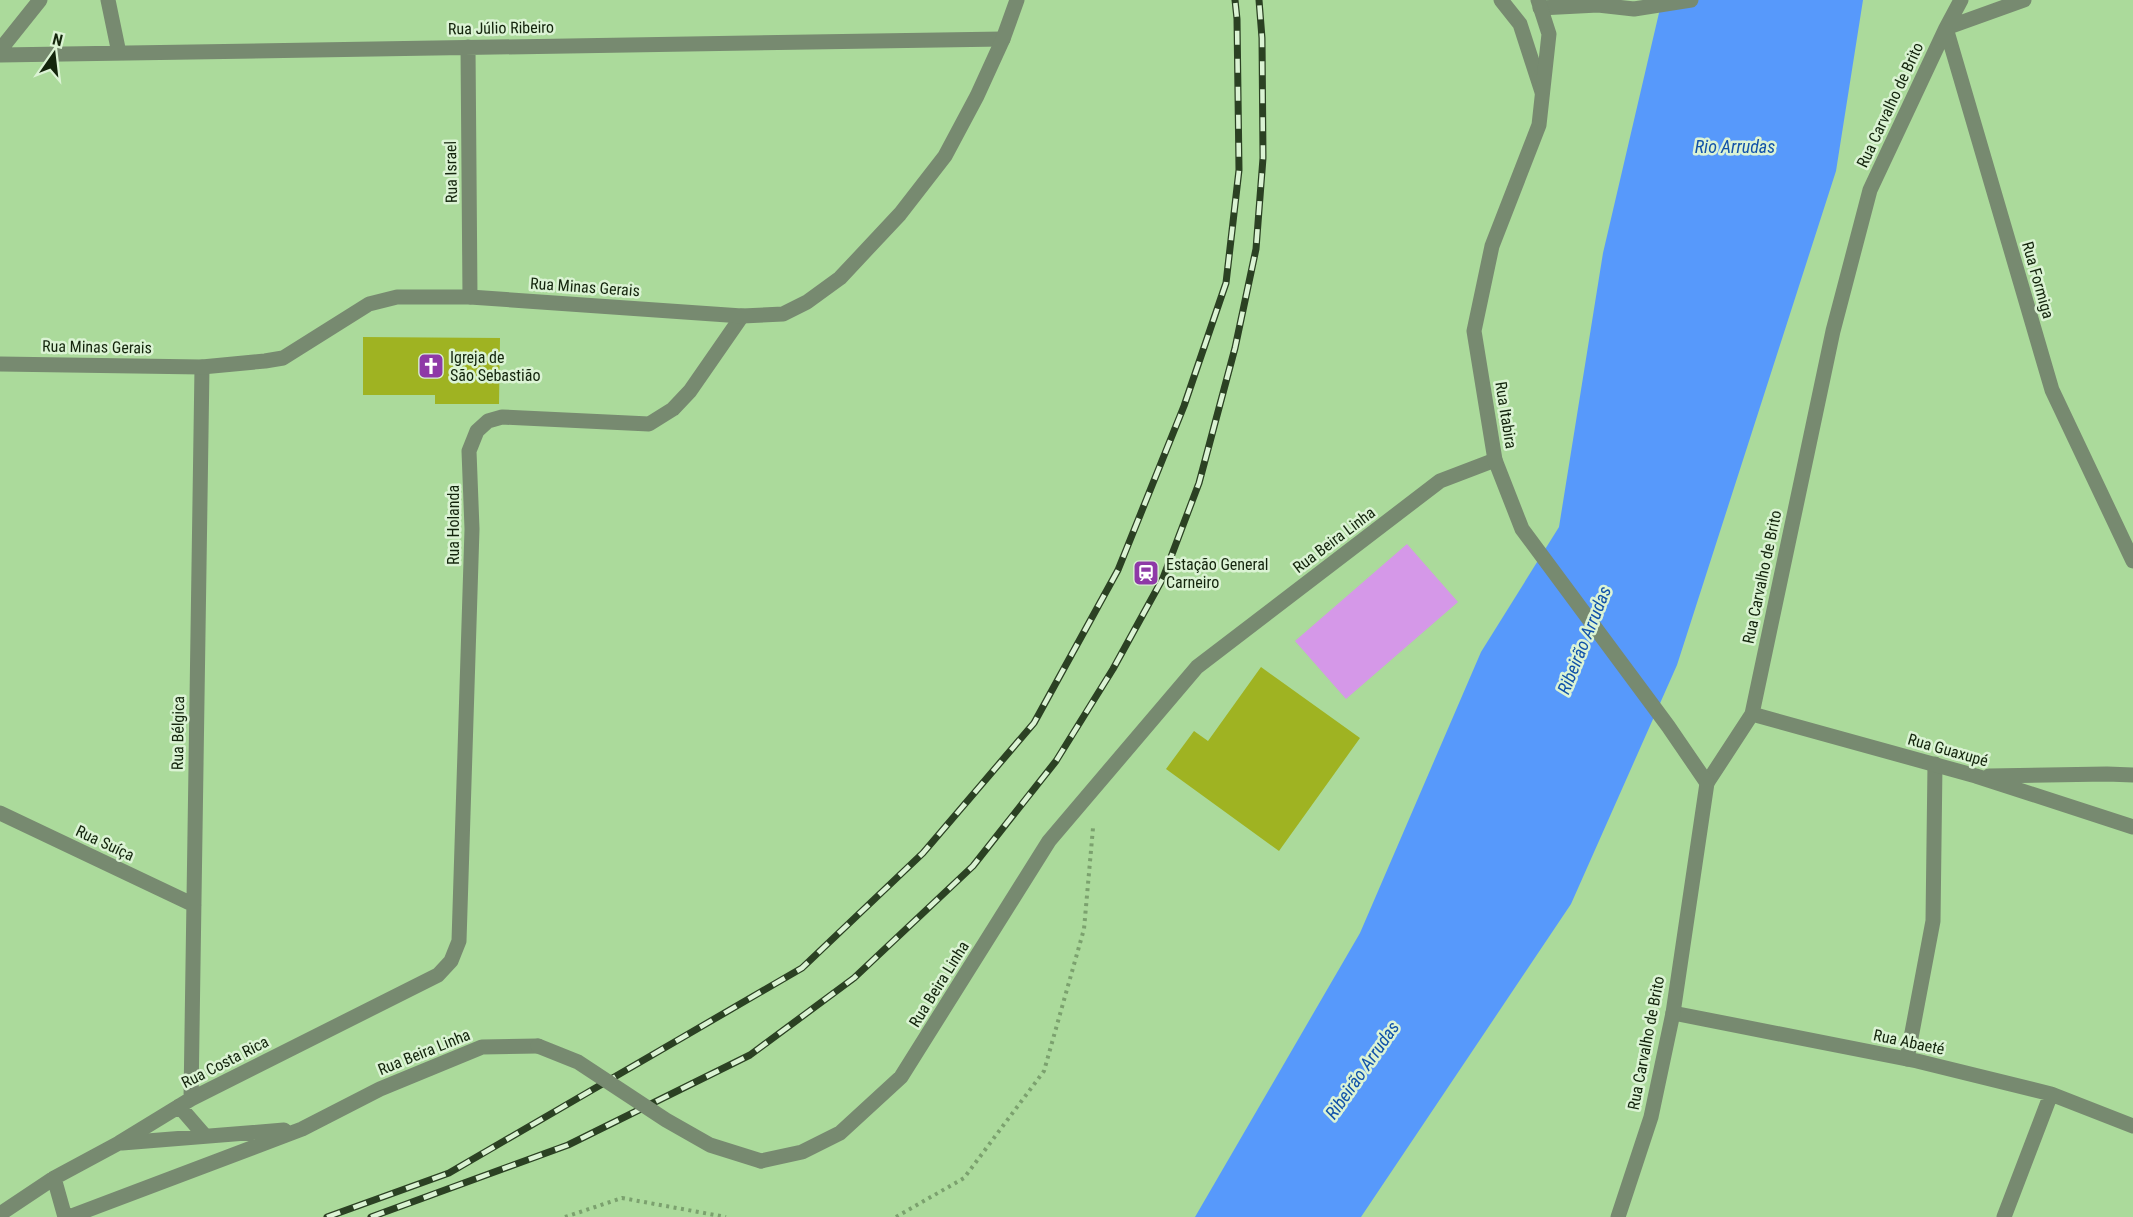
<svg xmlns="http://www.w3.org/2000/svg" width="2133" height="1217" font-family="'Roboto Condensed',sans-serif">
<rect width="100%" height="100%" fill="#abda9b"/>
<path fill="#d598e8" d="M1407 544 1458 602 1346 699 1295 641Z"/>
<path fill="#5799fb" d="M1662 0H1863L1836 171 1677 665 1571 904 1361 1217H1195L1360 933 1481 652 1559 527 1603 253Z"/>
<path fill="#9fb322" d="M363 337 500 338 499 404H435V395H363Z
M1261 667 1360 738 1279 851 1166 769 1194 731 1208 741Z"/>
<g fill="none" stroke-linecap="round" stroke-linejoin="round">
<path stroke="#7ba16e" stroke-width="4" stroke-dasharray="3 4.5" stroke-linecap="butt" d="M565 1217 622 1198 726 1217
M896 1217 964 1178 1044 1071 1084 929 1093 828"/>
<path stroke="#778a70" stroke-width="15" d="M1501 0 1520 24 1542 92
M1907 1059 1933 921 1935 764"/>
<path stroke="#778a70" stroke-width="15" d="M108 0 119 53
M1961 0 1946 28 2052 390 2133 561
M1540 8 1598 5 1634 9 1691 0
M468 47 470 297
M0 50 40 0
M0 55 1003 39
M1752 714 1976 776 2133 827
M1989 776 2107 774 2133 775
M1707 783 1752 714 1833 331 1870 190 1946 28 2024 0
M0 813 194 905
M1673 1013 1917 1061 2051 1094 2133 1126
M191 1099 202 367
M179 1106 205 1136
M122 1143 284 1130
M761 1161 802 1152 840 1133 901 1077 1049 841 1197 667 1440 481 1495 460
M54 1178 65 1217
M0 1214 54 1178 119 1143 191 1099 438 975 451 961 459 941 472 529 469 451 477 431 488 421 502 417 649 424 673 409 690 391 742 316
M69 1217 302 1129 380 1089 482 1047 538 1046
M2004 1217 2051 1094"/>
<path stroke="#778a70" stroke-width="15" d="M1538 0 1549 34 1539 125 1492 246 1474 331 1495 460 1522 529 1668 726 1707 783 1673 1013 1651 1117 1618 1217
M0 364 202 367 265 361 283 358 369 304 397 297H470L742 316 783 314 807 302 840 278 900 214 945 156 977 96 1003 39 1017 0"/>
<g stroke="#2b4123" stroke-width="7">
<path id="rail" d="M327 1217 449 1173 802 968 923 853 1034 723 1118 570 1184 406 1226 283 1239 170 1237 19 1235 0
M371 1217 568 1145 750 1055 854 978 973 866 1056 761 1113 669 1163 578 1199 483 1235 348 1256 249 1263 158 1262 38 1259 0"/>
</g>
<use href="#rail" stroke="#dbf3d4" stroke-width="4.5" stroke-dasharray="14" stroke-linecap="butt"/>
<path stroke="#778a70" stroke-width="15" d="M538 1046 578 1062 666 1120 710 1145 761 1161"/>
</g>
<defs>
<g id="church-square" transform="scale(1.35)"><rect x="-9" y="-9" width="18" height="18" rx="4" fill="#8e39a7" stroke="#dbf3d4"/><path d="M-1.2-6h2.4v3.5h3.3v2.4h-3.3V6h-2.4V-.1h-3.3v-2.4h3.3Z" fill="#fff"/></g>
<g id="station-square" transform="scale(1.35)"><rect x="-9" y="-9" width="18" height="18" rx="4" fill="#8e39a7" stroke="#dbf3d4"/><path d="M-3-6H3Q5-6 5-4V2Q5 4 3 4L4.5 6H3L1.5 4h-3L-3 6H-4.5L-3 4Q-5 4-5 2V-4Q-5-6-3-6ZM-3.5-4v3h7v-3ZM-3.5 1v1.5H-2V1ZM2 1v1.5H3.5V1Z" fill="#fff"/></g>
</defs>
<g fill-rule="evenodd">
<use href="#church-square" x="431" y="366"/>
<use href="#station-square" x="1146" y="573"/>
</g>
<g text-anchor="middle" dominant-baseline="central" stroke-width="5" stroke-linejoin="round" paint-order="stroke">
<g font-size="16" fill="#13240c" stroke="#dbf3d4">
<text transform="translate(501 28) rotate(-1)">Rua Júlio Ribeiro</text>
<text transform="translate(1890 105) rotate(-65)">Rua Carvalho de Brito</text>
<text transform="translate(451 172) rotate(-91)">Rua Israel</text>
<text transform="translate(2038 280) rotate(74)">Rua Formiga</text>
<text transform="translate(585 287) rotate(4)">Rua Minas Gerais</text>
<text transform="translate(97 347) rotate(1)">Rua Minas Gerais</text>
<text transform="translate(1506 415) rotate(81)">Rua Itabira</text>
<text transform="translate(453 525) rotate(-90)">Rua Holanda</text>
<text transform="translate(1334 540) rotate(-37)">Rua Beira Linha</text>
<text transform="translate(1762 577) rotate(-78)">Rua Carvalho de Brito</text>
<text transform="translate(178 733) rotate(-89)">Rua Bélgica</text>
<text transform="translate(1948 750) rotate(16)">Rua Guaxupé</text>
<text transform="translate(105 843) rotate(25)">Rua Suíça</text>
<text transform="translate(939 984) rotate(-58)">Rua Beira Linha</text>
<text transform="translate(1909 1042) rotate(12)">Rua Abaeté</text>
<text transform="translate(1646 1043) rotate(-79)">Rua Carvalho de Brito</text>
<text transform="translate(424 1052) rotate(-22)">Rua Beira Linha</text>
<text transform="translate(225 1062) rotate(-27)">Rua Costa Rica</text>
</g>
<g font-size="16" fill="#13240c" stroke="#dbf3d4" text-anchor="start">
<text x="450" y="357">Igreja de<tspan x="450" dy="18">São Sebastião</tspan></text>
<text x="1166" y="564">Estação General<tspan x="1166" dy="18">Carneiro</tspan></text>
</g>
<g font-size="18" font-style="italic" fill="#1152a8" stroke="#dbf3d4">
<text x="1735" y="146">Rio Arrudas</text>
<text transform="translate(1584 640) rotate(-68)">Ribeirão Arrudas</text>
<text transform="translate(1362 1070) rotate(-55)">Ribeirão Arrudas</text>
</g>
</g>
<g transform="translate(54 54) rotate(14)" stroke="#dbf3d4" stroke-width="4.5" paint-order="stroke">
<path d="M0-4.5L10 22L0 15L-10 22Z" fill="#13240c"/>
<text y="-9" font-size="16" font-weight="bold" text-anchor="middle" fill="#13240c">N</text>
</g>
</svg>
